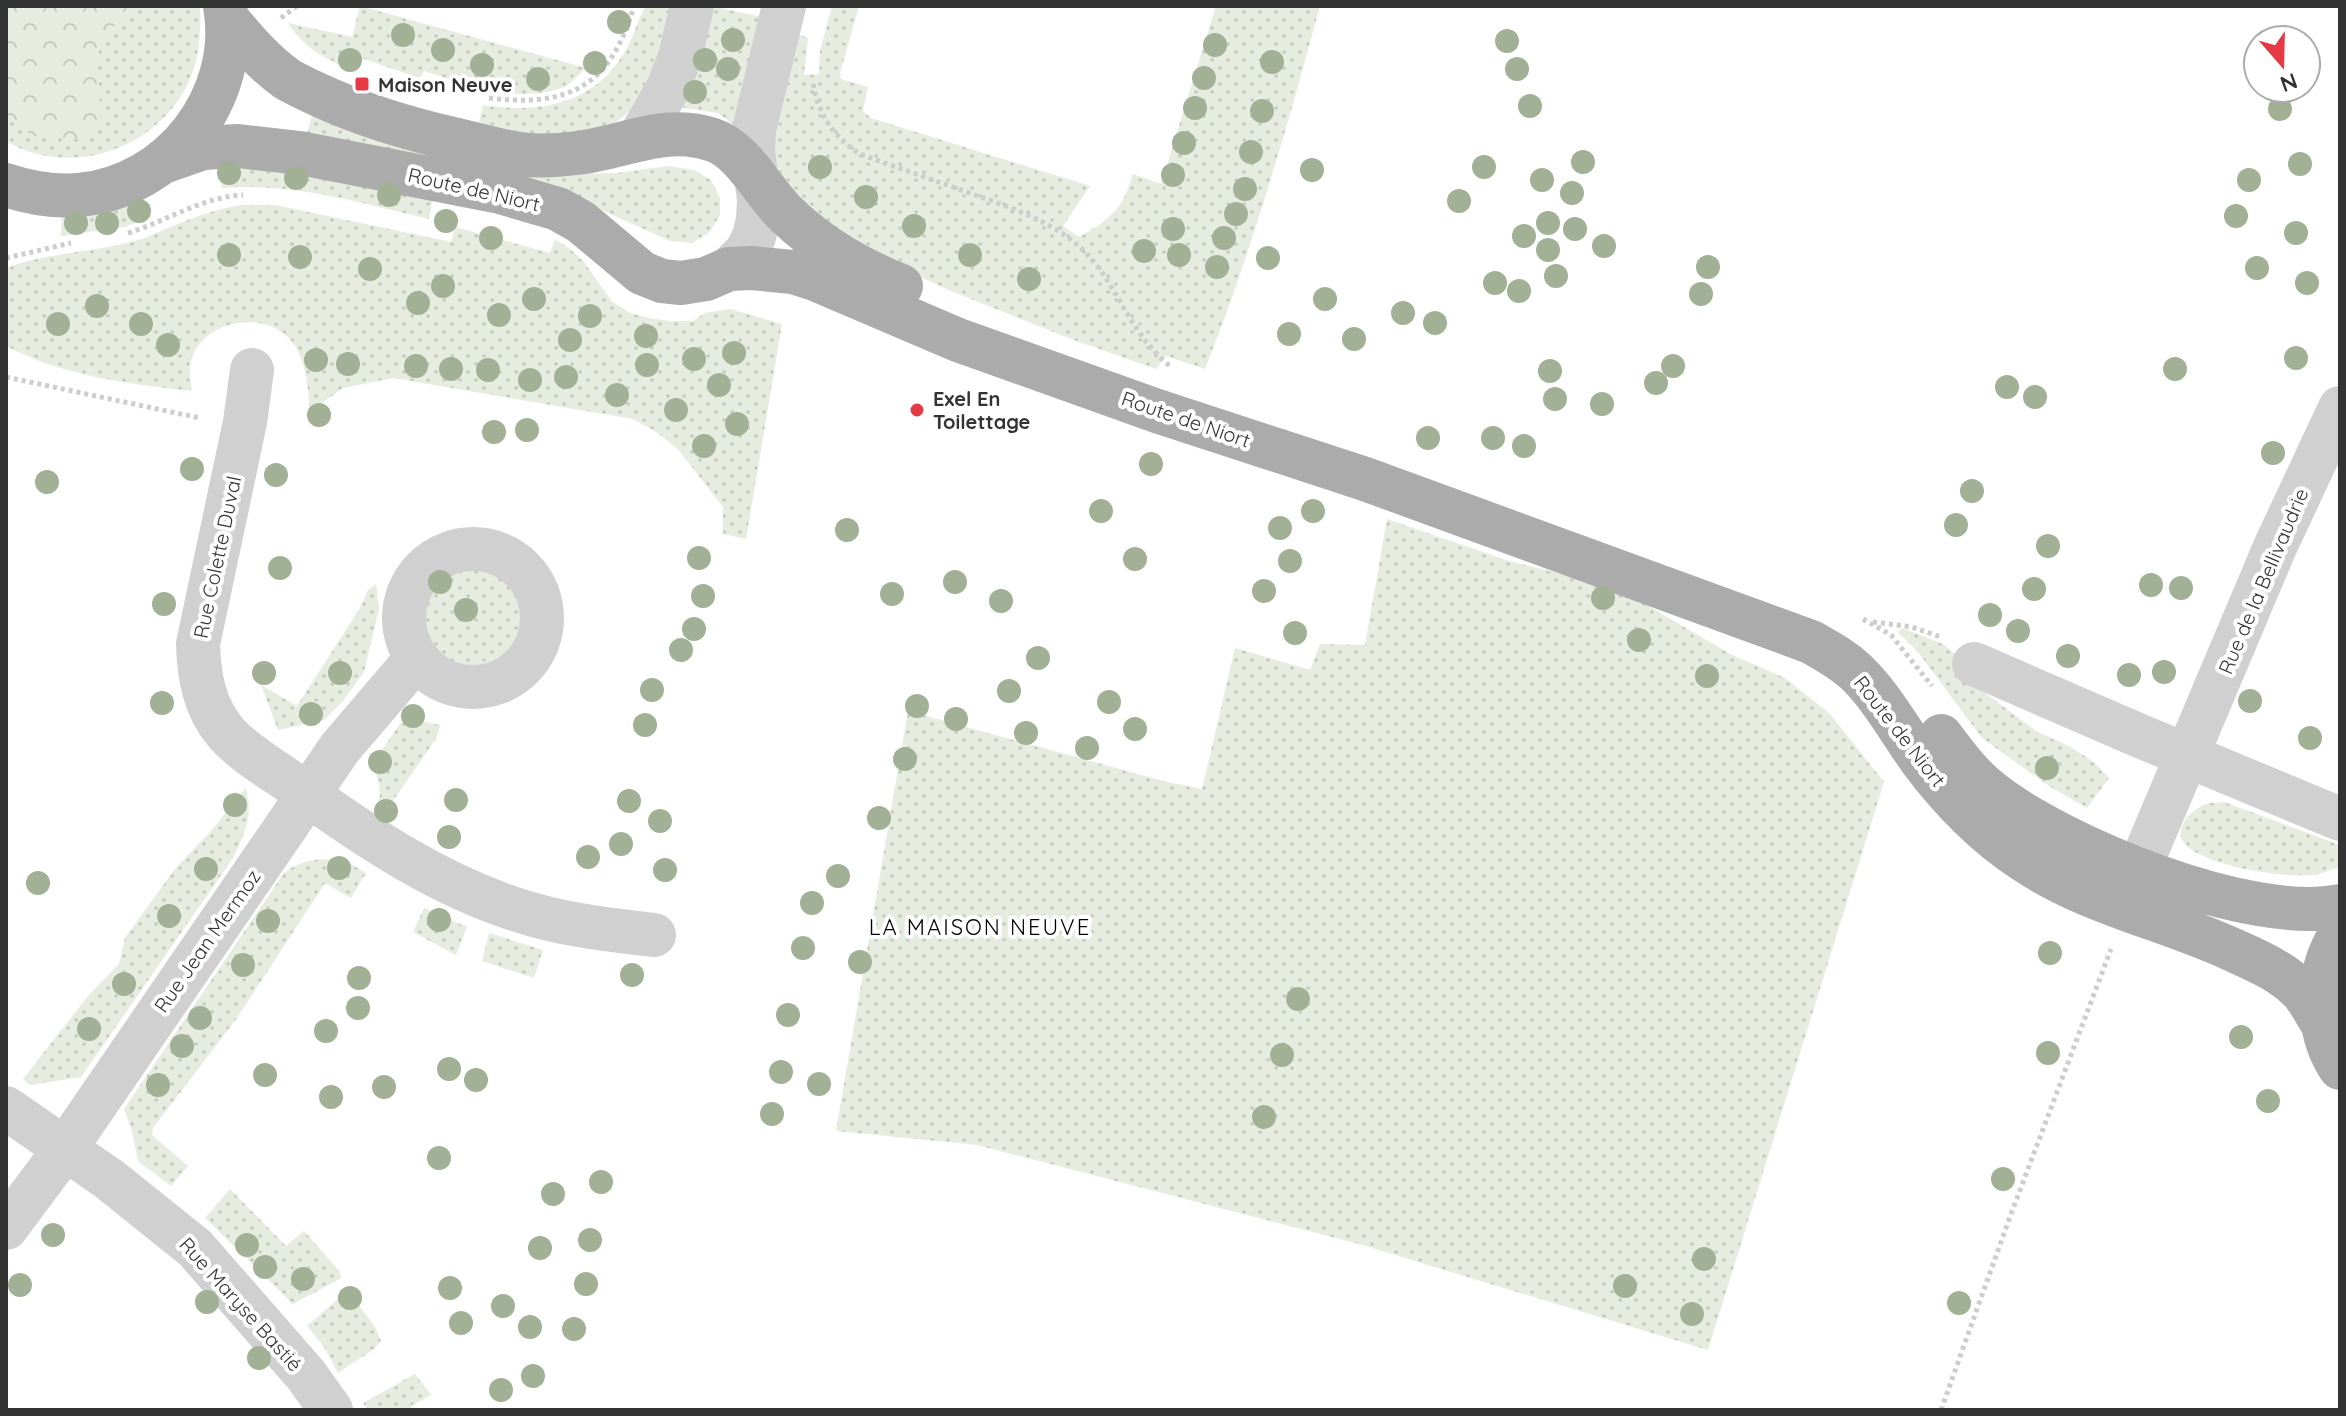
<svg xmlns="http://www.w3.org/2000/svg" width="2346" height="1416" font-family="Quicksand,sans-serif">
<defs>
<pattern id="grass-dots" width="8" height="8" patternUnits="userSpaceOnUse" patternTransform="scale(2)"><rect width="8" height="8" fill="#e6ecdf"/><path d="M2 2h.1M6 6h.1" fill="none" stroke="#c6cbc0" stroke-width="1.8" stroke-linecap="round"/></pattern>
<pattern id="forest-crowns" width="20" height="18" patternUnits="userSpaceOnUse" patternTransform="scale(2)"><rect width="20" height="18" fill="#e6ecdf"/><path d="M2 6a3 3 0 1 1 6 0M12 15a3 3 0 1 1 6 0" fill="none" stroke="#c6cbc0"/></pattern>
</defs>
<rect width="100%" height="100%" fill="#fff"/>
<path fill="url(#grass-dots)" d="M6 6H200C201 31 200 56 190 79 160 148 72 180 6 141Z
M360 6 586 68C580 73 573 82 566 86 543 97 511 94 487 92V83L459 75 455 81 424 71 420 78 349 54 343 67C318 54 303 46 288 23L352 37Z
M646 6H682C676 31 665 51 652 73 646 85 640 101 631 110 589 151 528 135 477 130L483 105C542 114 598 104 628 46 635 33 638 19 646 6Z
M711 6 762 17 735 126 718 113 684 108 678 102Z
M832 6H859L840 73 841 79 868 87 863 111 871 118 1090 186 1063 226 1079 237C1110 220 1123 209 1133 174L1161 184 1216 6H1320C1287 128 1252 251 1205 369L1166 356 1156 369 1071 339 951 291 879 258 829 230 787 188 768 145 790 31 808 38 804 75 819 74 820 51Z
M314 107 442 151 440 164 307 134Z
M465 157 577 174 616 173 668 166 694 170 711 180 720 198V215L709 233 692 243 670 241 567 194Z
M217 164 434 192 429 219C360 203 293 182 222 188Z
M143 201 151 217 125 227 61 236 62 216C91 216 116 211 143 201Z
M241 205H275L451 242 455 227 550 253 555 239 570 249 584 262 612 302 631 313 648 318 671 321H693L705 313 730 309 782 324 746 539 723 534V507L678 449 655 431 633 419 393 378 343 388 310 411C308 390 307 370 298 351 277 308 204 315 191 361 188 369 191 382 192 391 129 384 63 376 6 346V268C49 252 91 253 134 241 148 238 162 230 175 225 197 216 217 209 241 205Z
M1387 519 1509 561 1616 587 1732 655 1785 678 1830 714 1884 782 1708 1350 1359 1244 977 1145 836 1131 908 711 1167 782 1202 789 1235 648 1310 670 1320 644 1365 645Z
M422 617a52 52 0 1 1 104 0a52 52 0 1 1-104 0Z
M376 584 379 609 364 672 343 701 324 720 278 730 261 685 297 706 360 608 368 590Z
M1902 628 1943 644 1956 655 1981 690 2036 731 2069 746 2095 763 2109 778 2087 808 2049 786 1982 738 1918 652 1898 632Z
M410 719 440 725 437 737 386 811 378 806C382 790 379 779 372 764L400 724Z
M246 788C253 819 246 830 233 858L81 1077 31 1085 23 1079 89 995 119 964 125 938 175 869 212 830Z
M2224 802 2340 845V867C2330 870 2320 875 2310 875 2278 877 2213 867 2188 847 2170 833 2189 810 2206 804 2211 802 2219 803 2224 802Z
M343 859 366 873 351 898 325 883 237 1018 153 1128 152 1135 188 1166 171 1186 138 1161 132 1131 124 1109 284 873C303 858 320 859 343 859Z
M424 908 467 927 456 955 413 932Z
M489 933 543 950 534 978 482 961Z
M230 1189 286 1246 304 1231 340 1272 341 1278 293 1304 205 1218Z
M348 1290 375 1327 381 1341 374 1349 338 1373 324 1347 307 1326Z
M415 1374 431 1395 411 1406 413 1410H368L363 1403Z"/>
<path fill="url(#forest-crowns)" d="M6 6H136L104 35 97 58 101 119 83 139 33 136 6 114Z"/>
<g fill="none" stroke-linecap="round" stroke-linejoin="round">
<path stroke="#cdcdcd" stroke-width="5" stroke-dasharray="4 4" stroke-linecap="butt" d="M281 18 297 6
M813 84C819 116 834 137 860 154 898 168 937 181 975 195 1012 208 1054 222 1083 250 1118 284 1128 332 1170 366
M489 98C570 108 611 85 634 6
M128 233C167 221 202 197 243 195
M6 258 71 243
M6 377 200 418
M1863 619 1891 635 1932 686
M1873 622 1912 627 1941 637
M1941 1410 2011 1214 2111 949"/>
<path stroke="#d0d0d0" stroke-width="44" d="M640 137 668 88 680 57 692 6
M729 269 746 252 754 237 758 219 759 200 753 151 754 130 784 6
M252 370 245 422 198 644C199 676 204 708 227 734 243 752 270 768 290 782 365 836 444 890 534 915 573 926 613 930 654 935
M404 618a69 69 0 1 1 138 0a69 69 0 1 1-138 0Z
M1974 664 2140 736 2340 819
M2139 869 2275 547 2340 408
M6 1108 109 1179 195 1248 306 1375 331 1410
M6 1228 65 1149 340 748 416 659"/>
<path stroke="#ababab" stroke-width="44" d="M227 19C246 41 263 62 287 79 297 85 308 90 319 95 364 116 409 129 457 140 480 145 504 153 528 155 544 156 561 155 577 153 623 148 666 123 713 140 743 150 762 190 784 212 817 245 859 269 901 286
M163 162 203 148 238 146 300 153 500 192 558 209 581 222 642 273 662 281 681 283 706 279 729 269 751 268 793 272 815 279 958 340 1157 411 1365 479 1811 642C1827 651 1842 659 1856 672 1882 697 1900 731 1921 760 1950 799 1984 834 2025 861 2088 903 2163 918 2231 949 2255 960 2280 970 2299 989 2309 998 2315 1013 2323 1024
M6 185C30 193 54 197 79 195 171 187 241 97 225 6
M1941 736C1956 756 1970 775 1990 791 2060 847 2251 925 2340 906
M2340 935C2315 973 2315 1030 2340 1068"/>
</g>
<g fill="#a2b095">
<circle cx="619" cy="22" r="12"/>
<circle cx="403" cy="35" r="12"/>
<circle cx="733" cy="40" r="12"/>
<circle cx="1507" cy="41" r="12"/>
<circle cx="1215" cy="45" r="12"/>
<circle cx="443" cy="50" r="12"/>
<circle cx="350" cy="60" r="12"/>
<circle cx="705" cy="60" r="12"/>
<circle cx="1272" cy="62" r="12"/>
<circle cx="595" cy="63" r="12"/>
<circle cx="482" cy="65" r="12"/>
<circle cx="728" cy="69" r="12"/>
<circle cx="1517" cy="69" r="12"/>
<circle cx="1204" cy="78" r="12"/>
<circle cx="538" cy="79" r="12"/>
<circle cx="695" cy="92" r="12"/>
<circle cx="1530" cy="106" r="12"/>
<circle cx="1195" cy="108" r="12"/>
<circle cx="2280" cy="109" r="12"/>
<circle cx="1262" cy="111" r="12"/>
<circle cx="1184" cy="143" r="12"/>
<circle cx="1251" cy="152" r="12"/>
<circle cx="1583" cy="162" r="12"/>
<circle cx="2300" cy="164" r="12"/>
<circle cx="820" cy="167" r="12"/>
<circle cx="1484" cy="167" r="12"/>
<circle cx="1312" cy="170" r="12"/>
<circle cx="229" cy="173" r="12"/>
<circle cx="1173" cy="175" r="12"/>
<circle cx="296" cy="178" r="12"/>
<circle cx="1542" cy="180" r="12"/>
<circle cx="2249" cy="180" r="12"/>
<circle cx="1245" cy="189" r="12"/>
<circle cx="1572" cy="193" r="12"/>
<circle cx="389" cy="195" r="12"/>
<circle cx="866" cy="197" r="12"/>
<circle cx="1459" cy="201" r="12"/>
<circle cx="139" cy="211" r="12"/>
<circle cx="1236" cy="214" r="12"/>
<circle cx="2236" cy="216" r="12"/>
<circle cx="446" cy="221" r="12"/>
<circle cx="76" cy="223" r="12"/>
<circle cx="107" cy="223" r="12"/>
<circle cx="1548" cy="223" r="12"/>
<circle cx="914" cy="226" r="12"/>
<circle cx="1173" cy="229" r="12"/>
<circle cx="1575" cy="229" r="12"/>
<circle cx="2296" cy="233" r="12"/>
<circle cx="1524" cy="236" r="12"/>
<circle cx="491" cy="238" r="12"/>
<circle cx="1224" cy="238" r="12"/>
<circle cx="1604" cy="246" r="12"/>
<circle cx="1548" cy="250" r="12"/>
<circle cx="1144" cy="251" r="12"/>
<circle cx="229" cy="255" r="12"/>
<circle cx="970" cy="255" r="12"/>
<circle cx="1179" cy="255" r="12"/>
<circle cx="300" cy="257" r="12"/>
<circle cx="1268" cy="258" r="12"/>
<circle cx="1217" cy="267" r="12"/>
<circle cx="1708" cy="267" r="12"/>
<circle cx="2257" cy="268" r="12"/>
<circle cx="370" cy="269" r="12"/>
<circle cx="1556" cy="276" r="12"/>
<circle cx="1029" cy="279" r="12"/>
<circle cx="1495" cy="283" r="12"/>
<circle cx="2307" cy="283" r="12"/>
<circle cx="443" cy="286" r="12"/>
<circle cx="1519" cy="291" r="12"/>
<circle cx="1701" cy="294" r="12"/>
<circle cx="534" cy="299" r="12"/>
<circle cx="1325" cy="299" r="12"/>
<circle cx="418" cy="303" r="12"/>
<circle cx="97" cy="306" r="12"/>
<circle cx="1403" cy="313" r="12"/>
<circle cx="499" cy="315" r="12"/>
<circle cx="590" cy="316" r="12"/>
<circle cx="1435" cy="323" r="12"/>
<circle cx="58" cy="324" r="12"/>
<circle cx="141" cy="324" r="12"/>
<circle cx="1289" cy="334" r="12"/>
<circle cx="646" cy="336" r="12"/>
<circle cx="1354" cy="339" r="12"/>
<circle cx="570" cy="340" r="12"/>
<circle cx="168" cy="345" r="12"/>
<circle cx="734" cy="353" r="12"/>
<circle cx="2296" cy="358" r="12"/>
<circle cx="694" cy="359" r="12"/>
<circle cx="316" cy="360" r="12"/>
<circle cx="348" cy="364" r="12"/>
<circle cx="647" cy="365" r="12"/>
<circle cx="416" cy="366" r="12"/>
<circle cx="1673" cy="366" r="12"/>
<circle cx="451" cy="369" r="12"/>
<circle cx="2175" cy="369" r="12"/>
<circle cx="488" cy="370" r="12"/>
<circle cx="1550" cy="371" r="12"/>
<circle cx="566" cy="377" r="12"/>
<circle cx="530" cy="380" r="12"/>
<circle cx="1656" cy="383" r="12"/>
<circle cx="719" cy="385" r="12"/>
<circle cx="2007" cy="387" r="12"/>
<circle cx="617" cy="395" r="12"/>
<circle cx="2035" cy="397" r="12"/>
<circle cx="1555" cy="399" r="12"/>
<circle cx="1602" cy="404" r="12"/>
<circle cx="676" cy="410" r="12"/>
<circle cx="319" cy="415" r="12"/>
<circle cx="737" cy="424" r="12"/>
<circle cx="527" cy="430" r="12"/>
<circle cx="494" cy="432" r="12"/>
<circle cx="1428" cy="438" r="12"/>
<circle cx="1493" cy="438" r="12"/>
<circle cx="704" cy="446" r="12"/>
<circle cx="1524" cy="446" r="12"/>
<circle cx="2273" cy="453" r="12"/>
<circle cx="1151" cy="464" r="12"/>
<circle cx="192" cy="469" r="12"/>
<circle cx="276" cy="475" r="12"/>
<circle cx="47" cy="482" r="12"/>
<circle cx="1972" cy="491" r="12"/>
<circle cx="1101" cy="511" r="12"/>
<circle cx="1313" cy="511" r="12"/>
<circle cx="1956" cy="525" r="12"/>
<circle cx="1280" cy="528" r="12"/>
<circle cx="847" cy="530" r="12"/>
<circle cx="2048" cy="546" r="12"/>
<circle cx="699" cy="558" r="12"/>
<circle cx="1135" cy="559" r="12"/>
<circle cx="1290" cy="561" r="12"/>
<circle cx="280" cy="568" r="12"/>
<circle cx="440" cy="582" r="12"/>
<circle cx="955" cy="582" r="12"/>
<circle cx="2151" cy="585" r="12"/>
<circle cx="2181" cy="588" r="12"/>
<circle cx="2034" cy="589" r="12"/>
<circle cx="1264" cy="591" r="12"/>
<circle cx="892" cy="594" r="12"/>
<circle cx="703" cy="596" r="12"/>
<circle cx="1603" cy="598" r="12"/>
<circle cx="1001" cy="601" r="12"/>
<circle cx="164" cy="604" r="12"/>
<circle cx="466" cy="610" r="12"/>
<circle cx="1990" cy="615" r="12"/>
<circle cx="694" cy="629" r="12"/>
<circle cx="2018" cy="631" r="12"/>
<circle cx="1295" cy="633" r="12"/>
<circle cx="1639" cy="640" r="12"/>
<circle cx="681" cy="650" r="12"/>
<circle cx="2068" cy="656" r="12"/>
<circle cx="1038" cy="658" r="12"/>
<circle cx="2164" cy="672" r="12"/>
<circle cx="264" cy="673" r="12"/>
<circle cx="340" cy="673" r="12"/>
<circle cx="2129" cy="675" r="12"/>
<circle cx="1707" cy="676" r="12"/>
<circle cx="652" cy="690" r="12"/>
<circle cx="1009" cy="691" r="12"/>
<circle cx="2250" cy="701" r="12"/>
<circle cx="1109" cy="702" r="12"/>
<circle cx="162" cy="703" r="12"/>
<circle cx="917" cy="706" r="12"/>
<circle cx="311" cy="714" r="12"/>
<circle cx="413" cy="716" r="12"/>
<circle cx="956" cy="719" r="12"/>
<circle cx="645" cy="725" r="12"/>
<circle cx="1135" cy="729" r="12"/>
<circle cx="1026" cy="733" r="12"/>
<circle cx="2310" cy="738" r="12"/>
<circle cx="1087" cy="748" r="12"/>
<circle cx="905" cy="759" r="12"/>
<circle cx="380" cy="762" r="12"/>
<circle cx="2047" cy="768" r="12"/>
<circle cx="456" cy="800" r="12"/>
<circle cx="629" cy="801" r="12"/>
<circle cx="235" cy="805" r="12"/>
<circle cx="386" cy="811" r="12"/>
<circle cx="879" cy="818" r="12"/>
<circle cx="660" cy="821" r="12"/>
<circle cx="449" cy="837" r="12"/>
<circle cx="621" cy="844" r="12"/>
<circle cx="588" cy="857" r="12"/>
<circle cx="339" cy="868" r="12"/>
<circle cx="206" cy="869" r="12"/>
<circle cx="665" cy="870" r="12"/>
<circle cx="838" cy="876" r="12"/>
<circle cx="38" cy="883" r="12"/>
<circle cx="812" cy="903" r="12"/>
<circle cx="169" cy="916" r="12"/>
<circle cx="439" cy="920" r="12"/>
<circle cx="268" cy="921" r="12"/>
<circle cx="803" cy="948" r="12"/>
<circle cx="2050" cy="953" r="12"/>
<circle cx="860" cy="962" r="12"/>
<circle cx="243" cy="965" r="12"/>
<circle cx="632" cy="975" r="12"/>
<circle cx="359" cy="978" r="12"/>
<circle cx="124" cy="984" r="12"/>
<circle cx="1298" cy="999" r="12"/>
<circle cx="358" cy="1008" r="12"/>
<circle cx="788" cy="1015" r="12"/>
<circle cx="200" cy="1018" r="12"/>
<circle cx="89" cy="1029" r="12"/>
<circle cx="326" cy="1031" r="12"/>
<circle cx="2241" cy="1037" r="12"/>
<circle cx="182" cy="1046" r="12"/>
<circle cx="2048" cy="1053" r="12"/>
<circle cx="1282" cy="1055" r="12"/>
<circle cx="449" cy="1069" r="12"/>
<circle cx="781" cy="1072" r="12"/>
<circle cx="265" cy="1075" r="12"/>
<circle cx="476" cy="1080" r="12"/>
<circle cx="819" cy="1084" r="12"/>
<circle cx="158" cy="1085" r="12"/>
<circle cx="384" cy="1087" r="12"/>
<circle cx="331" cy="1097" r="12"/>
<circle cx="2268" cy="1101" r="12"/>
<circle cx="772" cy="1114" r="12"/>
<circle cx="1264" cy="1117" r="12"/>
<circle cx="439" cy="1158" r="12"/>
<circle cx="2003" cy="1179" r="12"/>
<circle cx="601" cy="1182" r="12"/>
<circle cx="553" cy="1194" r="12"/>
<circle cx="53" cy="1235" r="12"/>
<circle cx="590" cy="1240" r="12"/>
<circle cx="247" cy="1245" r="12"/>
<circle cx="540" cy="1248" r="12"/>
<circle cx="1704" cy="1259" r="12"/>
<circle cx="265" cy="1267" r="12"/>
<circle cx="303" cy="1279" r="12"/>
<circle cx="586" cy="1284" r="12"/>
<circle cx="20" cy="1285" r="12"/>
<circle cx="1625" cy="1286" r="12"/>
<circle cx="450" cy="1288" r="12"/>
<circle cx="350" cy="1298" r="12"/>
<circle cx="207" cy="1302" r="12"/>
<circle cx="1959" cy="1303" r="12"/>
<circle cx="503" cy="1306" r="12"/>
<circle cx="1692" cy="1314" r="12"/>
<circle cx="461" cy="1323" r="12"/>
<circle cx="530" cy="1327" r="12"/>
<circle cx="574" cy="1329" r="12"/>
<circle cx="259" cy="1358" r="12"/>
<circle cx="533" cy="1376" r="12"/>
<circle cx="501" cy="1390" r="12"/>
</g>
<g fill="#e63946" stroke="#fff" stroke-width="3">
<rect x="354" y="76" width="16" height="16" rx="4"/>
<circle cx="917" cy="410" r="8"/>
</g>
<g text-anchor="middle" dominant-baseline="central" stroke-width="8" stroke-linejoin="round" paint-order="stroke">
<g font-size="20" font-weight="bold" fill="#333" stroke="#fff" text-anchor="start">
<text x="378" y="84">Maison Neuve</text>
<text x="933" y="398">Exel En<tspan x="933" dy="23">Toilettage</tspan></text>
</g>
<g font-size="20" fill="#333" stroke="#fff">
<text transform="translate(474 189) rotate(13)">Route de Niort</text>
<text transform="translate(1186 419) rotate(19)">Route de Niort</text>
<text transform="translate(217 557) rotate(-78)">Rue Colette Duval</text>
<text transform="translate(2263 581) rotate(-67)">Rue de la Bellivaudrie</text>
<text transform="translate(1900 731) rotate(52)">Route de Niort</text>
<text transform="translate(207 941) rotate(-55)">Rue Jean Mermoz</text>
<text transform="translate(241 1304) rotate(48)">Rue Maryse Bastié</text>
</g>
<g font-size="22" letter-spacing="2" fill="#000" stroke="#fff">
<text x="980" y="927">LA MAISON NEUVE</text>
</g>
</g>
<rect width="2346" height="1416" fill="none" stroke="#333333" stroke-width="16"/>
<g transform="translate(2282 64) rotate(160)"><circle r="38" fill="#ffffff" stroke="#adadad" stroke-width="2"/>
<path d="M0-6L14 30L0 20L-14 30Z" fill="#e63946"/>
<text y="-12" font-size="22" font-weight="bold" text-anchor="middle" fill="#333333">N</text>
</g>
</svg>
